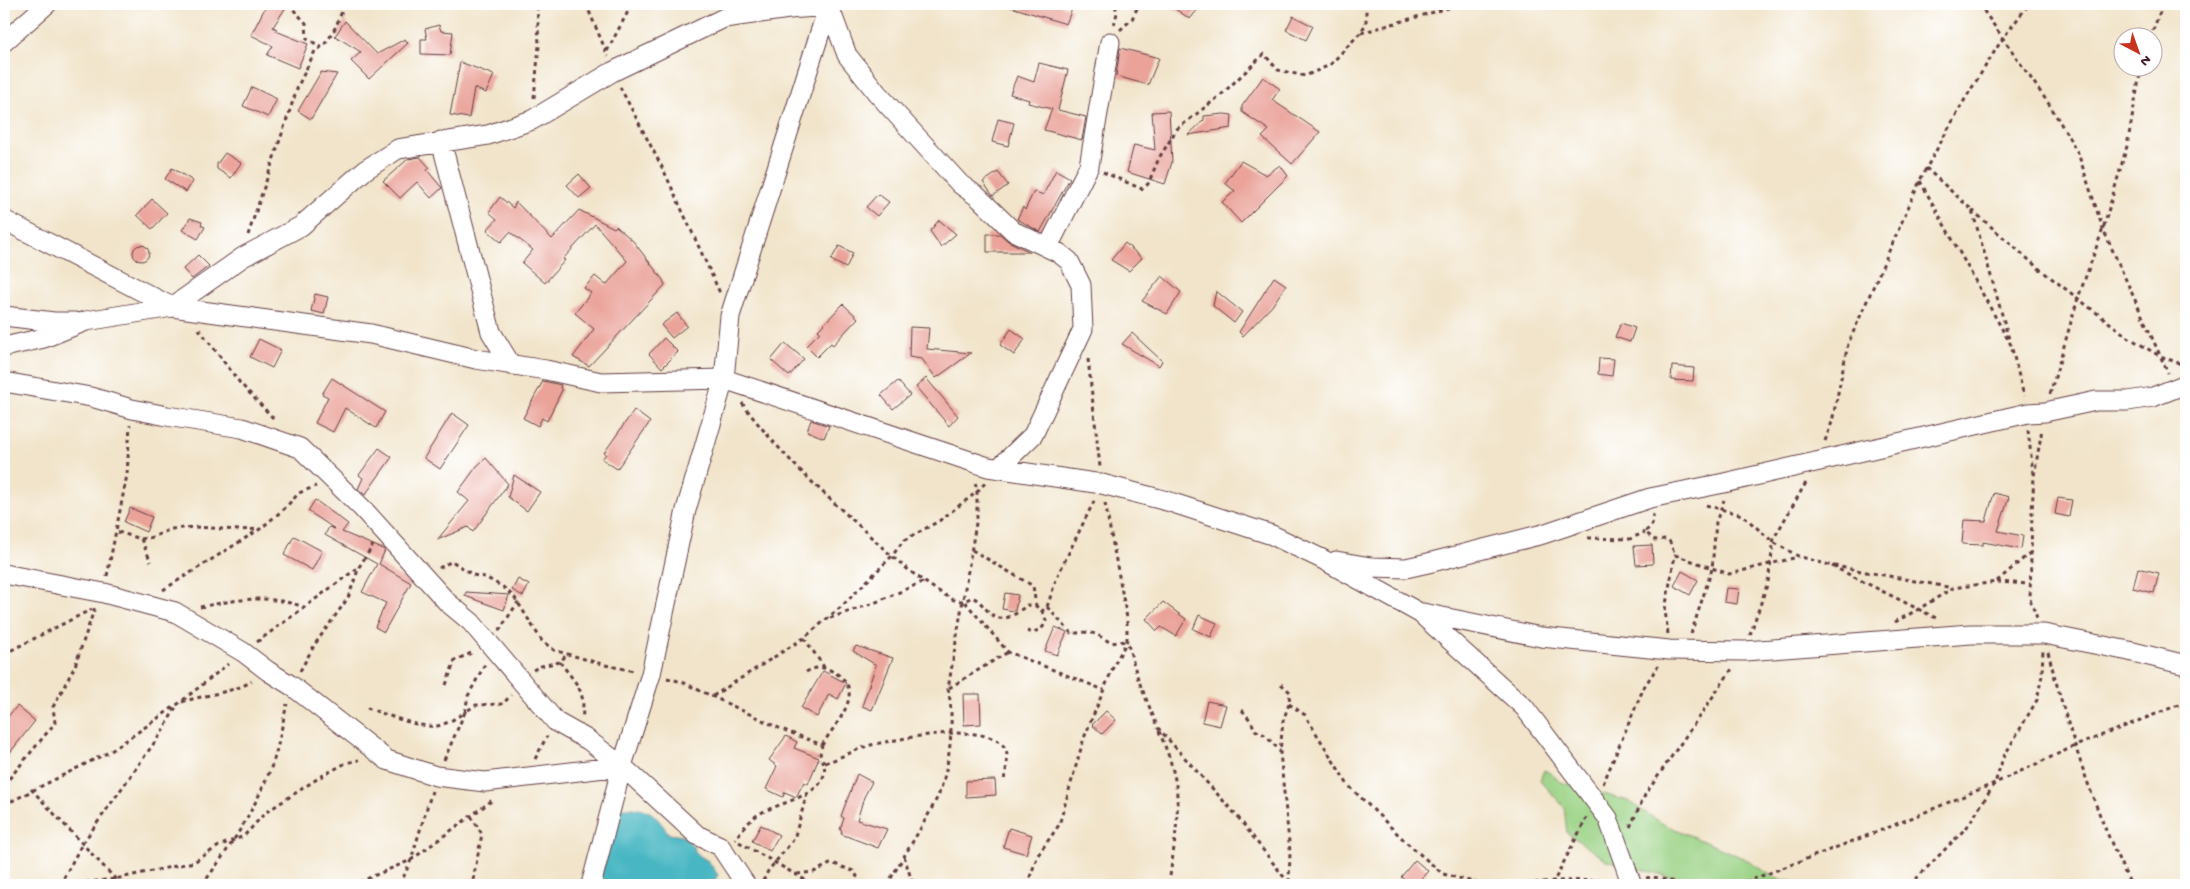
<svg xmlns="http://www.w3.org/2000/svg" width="2190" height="889" font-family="'Gochi Hand',sans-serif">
<rect width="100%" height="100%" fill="#fff"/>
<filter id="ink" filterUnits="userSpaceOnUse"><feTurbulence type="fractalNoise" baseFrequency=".02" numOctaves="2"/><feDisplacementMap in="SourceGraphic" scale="10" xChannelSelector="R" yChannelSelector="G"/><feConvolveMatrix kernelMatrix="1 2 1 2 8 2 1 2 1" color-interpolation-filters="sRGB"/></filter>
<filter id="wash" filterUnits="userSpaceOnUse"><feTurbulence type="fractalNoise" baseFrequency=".0096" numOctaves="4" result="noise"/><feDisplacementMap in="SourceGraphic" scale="20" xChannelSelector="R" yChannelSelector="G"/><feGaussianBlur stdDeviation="1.12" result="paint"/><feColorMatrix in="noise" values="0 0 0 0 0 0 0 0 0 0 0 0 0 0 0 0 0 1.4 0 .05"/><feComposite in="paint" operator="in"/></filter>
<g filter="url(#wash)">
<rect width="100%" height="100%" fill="#f1e4ca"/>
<path fill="#9ad284" stroke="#727858" d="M1544 770 1552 774 1560 782 1628 801 1663 824 1743 858 1775 878 1809 885H1681L1678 879 1606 860 1567 833 1564 807 1540 780Z"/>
<path fill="#49b7c3" stroke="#4a6b77" d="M618 808C650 808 651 809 669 834L683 836 690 842 697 854 708 861 718 875 711 885H599Z"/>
<g id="blocks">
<path fill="#eaa299" d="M267 4H288L273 27 277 29 276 31 308 44 298 68 267 55 273 46 251 35Z
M1009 4H1057L1072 9 1066 24 1008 6Z
M1168 4H1202L1190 19Z
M1293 16 1313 26 1306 40 1286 30Z
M345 21 377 54 405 39 408 43 369 79 351 61 361 52 335 36Z
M439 25 441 31 453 32 450 55 421 54V39H427L425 29Z
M1120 48 1159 58 1148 85 1116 76Z
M460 62 494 75 486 93 474 88 469 118 450 115Z
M1039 63 1068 70 1058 110 1086 117 1082 140 1044 130 1052 109 1028 103 1029 100 1010 94 1017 76 1034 82Z
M321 72 337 74 311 119 298 111Z
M1263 77 1280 89 1272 100 1320 132 1292 164 1262 137 1269 130 1242 112V106Z
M252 87 277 99 268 117 243 106Z
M1169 111 1172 162 1165 184 1127 172 1134 145 1155 150 1152 112Z
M1224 114 1232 115 1231 128 1188 135 1204 120V116Z
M998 119 1014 123 1008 146 992 142Z
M225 153 241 163 231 178 217 169V164Z
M420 157 430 168 427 170 442 188 431 198 417 182 400 198 383 181 408 159Z
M1241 161 1266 175 1280 165 1288 176 1241 223 1222 202 1235 191 1225 183Z
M172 168 193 181 186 192 165 179Z
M1056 170 1070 178 1040 232 1017 219 1023 207 1025 210 1034 191 1043 195Z
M998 172 1008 185 993 196 983 182Z
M579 174 591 188 579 198 567 185Z
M878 194 889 202 877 216 866 207Z
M500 197 513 208 516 202 552 239 579 210 614 228 616 226 633 241 663 280 665 285 589 366 573 357 594 329 575 313 591 293 584 288 595 276 606 285 627 261 595 224 563 259 565 260 545 283 522 263 533 250 510 232 501 242 487 230 497 219 489 212Z
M152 199 167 213 152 229 137 215Z
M190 218 202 222 201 225 205 227 198 239 182 230Z
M939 220 956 234 941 247 930 231Z
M987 234H1000L1008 241 1030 252H987Z
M1125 243 1142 258 1129 271 1111 260Z
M133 253a8 8 0 1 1 16 0a8 8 0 1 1-16 0Z
M839 246 853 253 846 268 831 260Z
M198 255 209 266 192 279 183 269Z
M1162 276 1181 292 1167 314 1142 301Z
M1274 277 1286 285 1272 306 1243 336 1239 332Z
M1216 291 1242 312 1234 323 1213 306Z
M315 294 328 297 324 314 311 311Z
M843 304 858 318 833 345 831 343 817 357 806 346 820 332 818 330Z
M677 313 687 326 672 338 661 325Z
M1621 323 1635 328 1630 342 1615 337Z
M910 327 929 328 927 349 971 353 936 378 922 359 909 357Z
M1011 329 1025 339 1014 355 1000 345Z
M1132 333 1162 361 1159 366 1122 344Z
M664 338 678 352 662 368 649 354Z
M259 339 281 350 272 368 250 357Z
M785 343 804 359 789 376 771 360Z
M1599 358 1614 359 1612 376 1598 374Z
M1672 366 1694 368 1693 381 1671 380Z
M332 378 385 412 376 428 345 408 333 432 315 423 328 397 322 394Z
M926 378 958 416 949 426 916 387Z
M543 381 561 385 560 388 562 390 547 421 542 418 538 426 523 418Z
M898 381 910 395 893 409 881 395Z
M634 410 650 422 617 469 602 459 606 454 604 453Z
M452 413 469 425 440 469 424 458Z
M811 420 829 426 824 438 807 431Z
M379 448 392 457 365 495 358 489 363 478 359 475Z
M486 458 508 484 473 532 468 527 437 540 469 501 458 492 477 466Z
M514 475 540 492 527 511 508 497Z
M1994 493 2009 497 1998 531 2023 536 2021 549 1983 542V545L1962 544 1964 520 1986 521Z
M2058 498 2072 500 2069 517 2055 514Z
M315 500 348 524 342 532 385 550 379 564 411 583 384 632 375 627 386 603 362 592 377 564 325 535 329 527 335 529 308 511Z
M130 508 152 517 146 532 124 522Z
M294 536 322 551 312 570 284 555Z
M1652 545 1653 564 1636 565 1634 546Z
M2138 568 2159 573 2154 593 2133 588Z
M1682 571 1698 580 1690 595 1674 586Z
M518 579 529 585 523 596 512 590Z
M1726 588 1739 589 1737 604 1724 602Z
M466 592 509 595 504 610 465 596Z
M1005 593 1018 595 1015 611 1002 609Z
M1163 602 1186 619 1176 636 1161 627 1157 631 1146 619Z
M1199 615 1217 623 1211 637 1193 629Z
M1055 627 1067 632 1057 655 1045 651Z
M856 646 893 658 872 710 862 706 876 665 853 651Z
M823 671 846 683 838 699 829 694 817 717 801 708Z
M963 694H980L981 724 964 725Z
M1207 701 1226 705 1220 726 1202 722Z
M17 706 35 721 4 760V721Z
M1106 711 1116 720 1102 734 1092 725Z
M786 736 797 742 794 748 819 758 808 784 804 782 796 797 785 792 783 797 766 789 777 766 769 760Z
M857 774 872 782 864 797 857 820 887 829 878 848 841 834 842 831 840 830 844 818 841 816Z
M995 780 996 795 966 797V781Z
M761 825 779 835 770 851 752 841Z
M1009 828 1032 835 1026 854 1003 847Z
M1415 860 1428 871 1415 885H1411L1401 877Z"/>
</g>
</g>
<g filter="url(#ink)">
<use href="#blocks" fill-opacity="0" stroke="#633d43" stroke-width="1"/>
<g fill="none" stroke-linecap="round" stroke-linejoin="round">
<g stroke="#633d43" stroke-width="21">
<path id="street" d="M4 42 47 4
M441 141 491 332 511 365
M4 220 172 307 371 334 476 359 546 370 601 382 724 379 988 467 1102 484 1167 501 1272 535 1322 559 1418 612 1541 637 1669 650 1745 651 1971 634H2044L2129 651 2186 665
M1048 247 1089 166 1110 42
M4 316 54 322H75
M4 347 44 338 86 321 172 307 243 257 301 226 365 170 398 149 488 135 532 120 612 72 724 18 789 9 829 6 847 55 877 93 960 184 978 197 1013 231 1059 253 1069 261 1081 285 1083 329 1033 435 999 468
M4 382 91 397 132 409 167 416 242 428 300 448 362 508 447 602 471 622 556 722 588 740 622 766 697 835 720 846 746 885
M1336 561 1371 567 1406 568 1428 563 1543 534 1650 498 1724 483 2028 413 2045 412 2096 401H2128L2153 397 2186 384
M4 574 104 593 175 612 243 652 268 671 292 686 387 760 436 776 485 782 622 766
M1420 613 1524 707 1608 818 1632 885
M591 885 622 766 651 674 686 510 724 379 730 316 829 4"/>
</g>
<path stroke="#633d43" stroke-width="3" stroke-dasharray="4 4" stroke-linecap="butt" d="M288 4 306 23 307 39 322 47
M586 4 608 56
M1979 4 2051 107 2078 153 2103 229 2168 373
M1114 25 1117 13 1115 4
M1120 30 1132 19 1139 4
M1361 33 1462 4
M2150 38 2163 4
M607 51 632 4
M620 87 664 171 720 293
M534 98 539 46 537 4
M1926 168 1972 210 2009 339
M1103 172 1142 189 1148 184 1159 158 1177 129 1221 95 1264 54 1278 70 1305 76 1330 65 1360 33 1366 24V4
M1920 181 2011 345 2024 396
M1972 210 2037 267 2128 337 2158 355 2186 366
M248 235 298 86 315 51C332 43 338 20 345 4
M199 329 240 383 275 420
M1088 359 1100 467
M2050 394 2078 298 2103 229 2127 146 2141 68
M742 403C775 448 814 485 855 522 887 552 917 581 956 601H965L972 597C981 601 984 608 991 614 1004 624 1016 614 1027 605L1036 606 1042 611 1047 607 1057 577 1095 499
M2028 430 2033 473
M1825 441 1832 422 1848 344 1923 174 1965 99 2003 38 2029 4
M1105 503 1127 618V641L1138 679 1158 728 1237 816 1290 885
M1706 505 1742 515 1773 542 1798 556 1829 565 1953 588
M1653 514 1652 525 1645 532 1655 540 1666 539 1670 542 1675 555
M118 532 141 539 153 537 171 529 195 527 239 530 259 529
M1588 538 1630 539 1645 532
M141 539 151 562
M972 550 1033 586 1036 606
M1832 566 1936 618
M439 568 452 561 473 575 485 577 503 587 515 598 542 641 554 650 605 665 634 671
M107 576 127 475 130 425
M1997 582 2030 584
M163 590 260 529 284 509 299 493 316 486
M965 602 1008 652 1104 690
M200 607C239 599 266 594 304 607
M1047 607 1072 634C1091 630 1095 633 1111 643L1126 641
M830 618 874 603 925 581
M2037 618 2030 599 2032 512 2034 476 2042 429
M1895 622 1917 610 1953 588 1996 582 2032 551
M499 631 518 602
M1027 631 1033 633 1043 627 1046 621 1042 611
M1668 634 1665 610 1675 555 1729 574 1798 557
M1691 634 1712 569 1716 522 1724 500
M1750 635 1768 582 1774 538 1807 481
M804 638 824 667
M257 642 359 567
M2048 652C2069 732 2094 811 2131 885
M4 654 92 609
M560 662C567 672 580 685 582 697 584 703 582 711 583 717
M533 670 541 666 560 662 567 654
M300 671 315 644 348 598 359 567 373 545
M806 672C815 667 823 666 832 671 869 690 837 721 822 745
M667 678 682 682 779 728 822 745 820 754C842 796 778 800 756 816 748 822 741 831 735 839
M1281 684 1290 692 1289 704 1283 721 1280 752 1290 852 1289 883 1294 885
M446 685 455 660 474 652
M949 688 1008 652
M713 696 804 638 842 606 892 556 903 541 939 521 977 492 985 483
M182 702C203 695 236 692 252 681
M1289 704 1305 715 1348 785 1407 843 1443 874 1485 885
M367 708C386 714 417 728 437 726 447 724 456 718 465 712L468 696 485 664
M1242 710 1251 721 1255 730 1265 735 1280 751
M1159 731C1164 744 1170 757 1173 771 1183 807 1173 848 1169 885
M535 759 547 736
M444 760 465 712 476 705 503 704 511 695
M825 763C840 758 857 749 871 745 898 739 992 719 1006 750 1009 759 1006 771 1004 780
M1603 784 1644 687 1658 666
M4 785 55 723 53 707 75 666 95 607
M31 789 121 885
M4 805 111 751 178 704 228 664
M471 816 482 834 472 885
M1630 827 1645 795 1732 669
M739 842 814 885
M904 856 913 885
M797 874 814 872 832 863 853 871 857 876 851 885
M1646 878 1653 877 1676 882 1677 885
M763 881 768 871 794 839 807 794
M60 885 82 844 162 732 177 705
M62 885 115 879 194 862 219 846 244 836 265 813 320 777 346 763 359 760
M202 885C230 848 256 808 272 765 279 746 282 724 287 704
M352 885 411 860 494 799
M400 885 411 860 432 791
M887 885C903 857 922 828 937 798 950 770 955 719 948 689L977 517V492L975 481
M1027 885 1038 855 1059 825 1084 738 1114 665 1127 641
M1511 885 1554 881 1612 880
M1552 885 1587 817
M1738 885 1887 828 1995 783 2075 746 2186 702
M1910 885 1967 827 1995 783 2003 758 2037 700 2042 675 2043 649"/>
<use href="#street" stroke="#fff" stroke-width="19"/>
</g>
</g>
<rect width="2190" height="889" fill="none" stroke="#fff" stroke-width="20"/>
<g transform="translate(2138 52) rotate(139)"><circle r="24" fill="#ffffff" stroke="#b7a5aa"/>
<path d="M0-4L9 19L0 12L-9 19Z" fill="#c8321e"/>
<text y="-8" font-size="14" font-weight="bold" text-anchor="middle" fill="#4a1f2b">N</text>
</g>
</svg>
